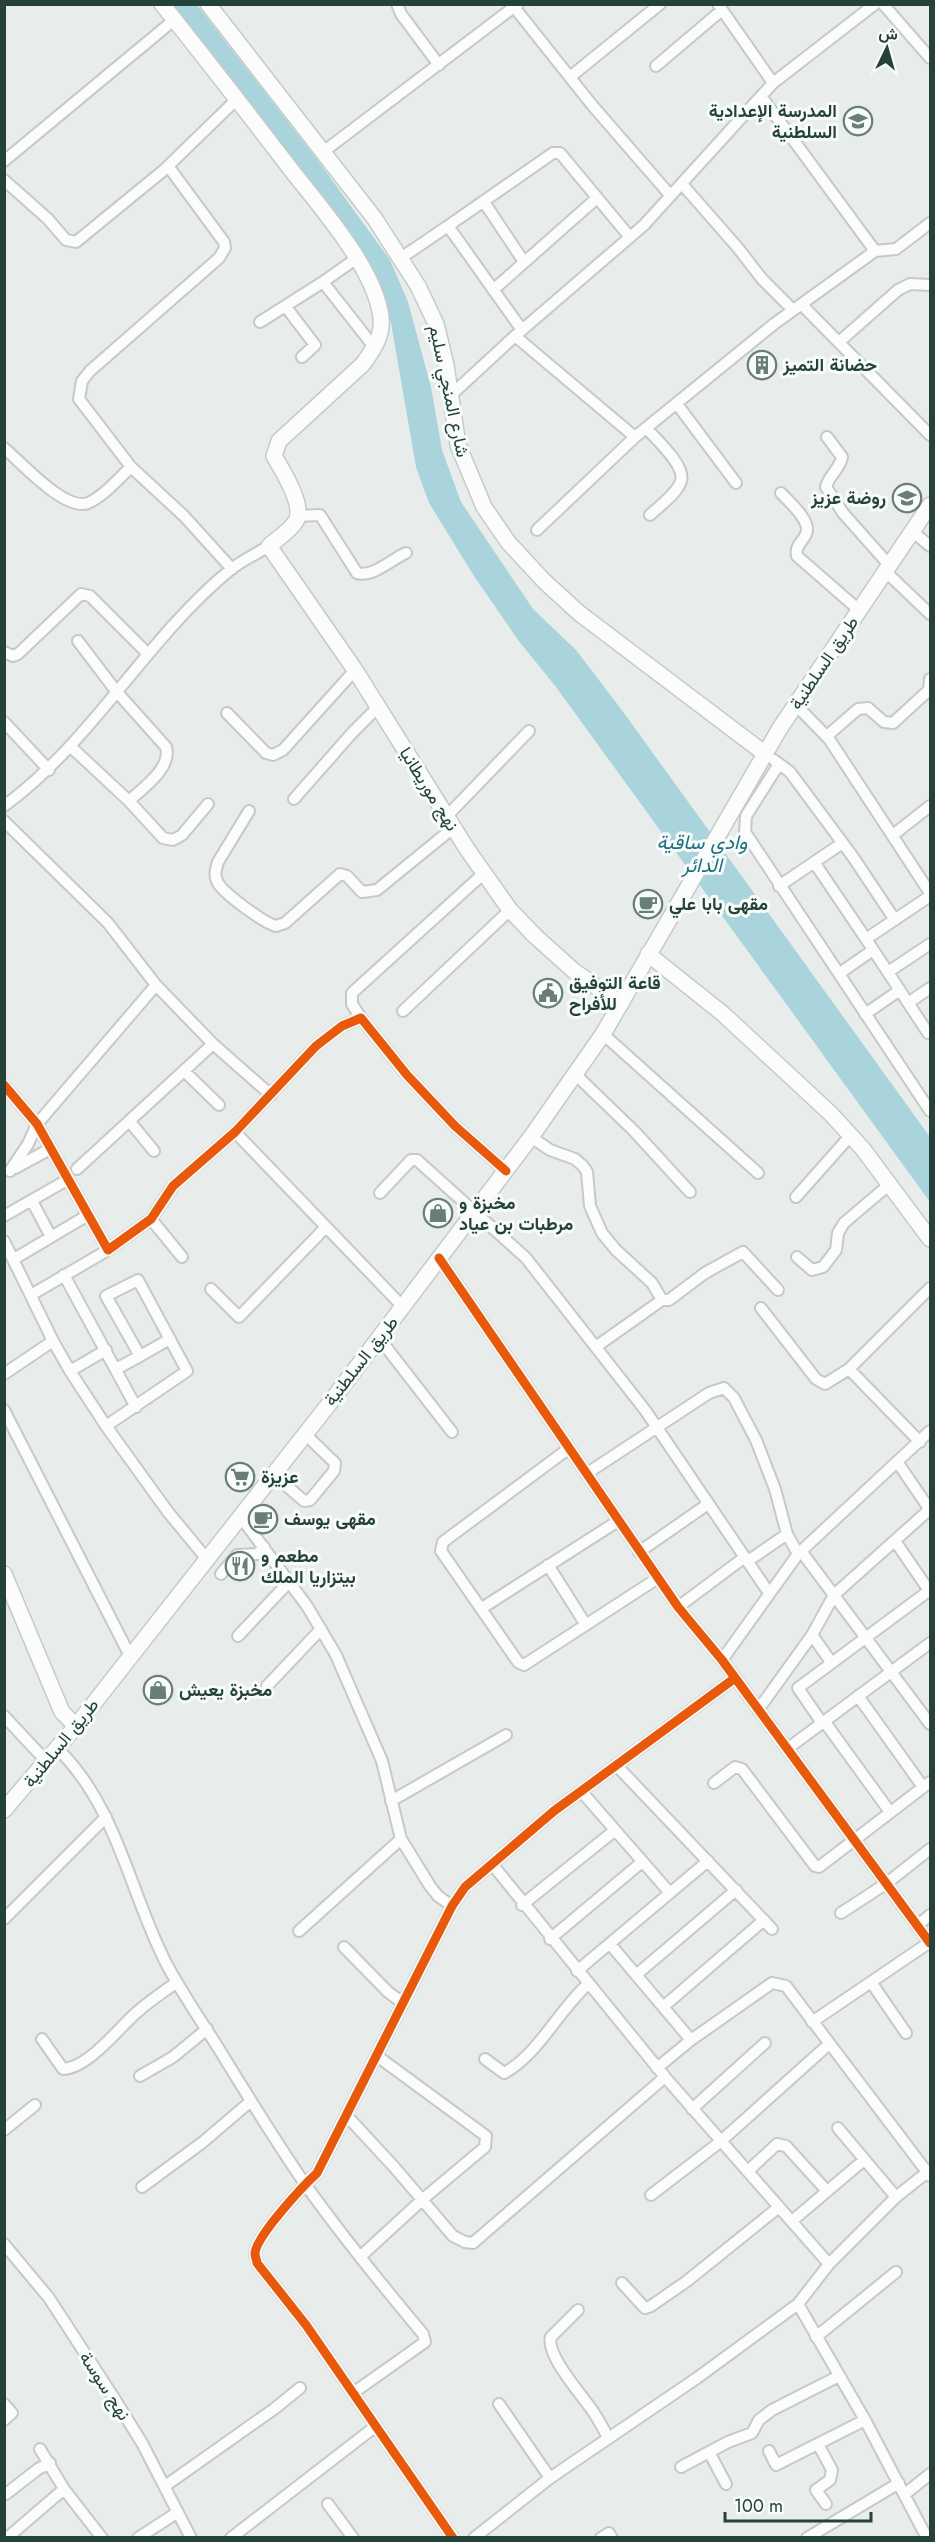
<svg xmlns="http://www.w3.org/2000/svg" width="935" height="2542" font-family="Jost,Vazirmatn,sans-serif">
<rect width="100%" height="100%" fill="#e8edeb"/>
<path fill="#a9d4db" d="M168 5H197L316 158 390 260 408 302 431 387 442 450 461 502 533 609 576 650 624 713 930 1137V1202L556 687 518 640 474 576 429 503 416 467 391 323 376 282Z"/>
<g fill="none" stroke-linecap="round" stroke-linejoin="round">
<g stroke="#c5cac8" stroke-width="14">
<path id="street" d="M397 4 401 14 439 65
M718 4 773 83
M883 4 930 58
M514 7 592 105 670 195
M656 66 722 10
M570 77 660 4
M761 96 875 251
M323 152 518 4
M4 161 174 20
M4 180 48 219 66 240 76 242 164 170 237 99
M682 184 738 248 762 279 793 310
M484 202 524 262
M401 258 448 226
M323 282 374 347
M493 290 597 198
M802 305 930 435
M286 307 315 345 302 357
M260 322 323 282 357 258
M522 330 448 226 553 153H560L629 236
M515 336 635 437
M839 342 898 290 910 284 930 285
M450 396 515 336 644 225 773 83 875 4
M677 404 736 483
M646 428C656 439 686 466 681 481 677 494 659 506 650 515
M827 437 842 457C840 469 829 475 826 487L843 513 890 566
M4 448C21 462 65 512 88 503 104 496 118 479 131 467L184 516 232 569
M131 467 79 399 82 381 90 371 219 258 225 248 224 242 168 166
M781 493C789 502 812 521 806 534 802 543 795 545 797 556L860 611
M298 516 320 515 357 573C372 578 392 559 406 553
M537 530 635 437 774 324 875 251 896 249 930 223
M913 532 930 546
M886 572 930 614
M78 641 116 691 166 747C172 768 143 788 129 801
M4 652 13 656 18 654 81 594 90 596 148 654
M796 705 829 739 930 893
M227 713 266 753 273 755 283 750 355 670
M4 722 49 770
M827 736 858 709 868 708 884 722 893 723 929 690 930 679
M71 747 129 801 163 838 173 840 182 835 208 804
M774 760 790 772 853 857 895 920
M779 764 746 816 745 832 930 1111
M294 799 352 733 379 706
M4 806C93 741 145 640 230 570 241 561 256 554 269 546
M249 811 218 862C216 869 214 874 217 881 221 892 264 923 276 926L285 923 340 874 347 876 362 892 377 890 453 828
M446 817 529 731
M4 821 108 923 156 985 37 1124 28 1144 10 1171
M893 835 930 806
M814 862 866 939 930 896
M779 886 841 844
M866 939 928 1033
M888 972 930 944
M840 973 873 950
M156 985 213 1044 271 1095
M908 1003 930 988
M403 1011 510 910
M865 1014 900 990
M361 1018 352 1004V993L483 874
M603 1034 758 1173
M185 1072 219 1105
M575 1074 634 1131 690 1192
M4 1085 37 1124 108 1250 151 1219 173 1186 235 1132 316 1046 342 1026 361 1018 407 1075 455 1126 506 1171
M130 1122 154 1151
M235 1132 403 1307
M531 1137 550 1150 575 1159 583 1166 587 1172 590 1206 602 1233 616 1250 652 1283 662 1300 597 1346
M15 1168 50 1149
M77 1169 213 1044
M380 1193 411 1160H417L526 1258 645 1410 769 1593
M796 1197 851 1135
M32 1201 51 1237
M4 1216 67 1180
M151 1219 182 1257
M4 1241 53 1341 70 1371 106 1426 168 1512 206 1558
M797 1257 812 1270 823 1267 836 1250 838 1233 844 1223 891 1183
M439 1258 678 1607 722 1660 930 1943
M14 1259 88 1215
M64 1275 136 1407
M211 1289 239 1317 326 1227
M31 1295 108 1250
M662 1300H669L705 1273 743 1252 778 1290
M761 1308 816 1379 825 1384 849 1369 930 1288
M379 1338 452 1432
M140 1356 170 1339
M849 1369 920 1442
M70 1371 106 1350
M4 1374 53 1341
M4 1410 130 1656
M106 1426 187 1371 138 1280 106 1296 140 1356 116 1369
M568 1449 443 1542 441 1551 518 1662 524 1665 658 1578
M898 1463 930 1510
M273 1474 304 1501 310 1500 334 1471 335 1463 305 1434
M586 1474 709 1393 724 1388 734 1398 756 1440 775 1489 787 1534 798 1554
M240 1516 307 1606 336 1655 382 1761 401 1839 430 1886 438 1896 452 1906
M895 1541 930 1592
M801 1551 930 1724
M639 1552 708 1504
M748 1561 787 1534
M548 1565 586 1625
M221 1574 237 1555 257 1554 264 1547
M678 1607 745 1557
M482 1608 618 1521
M812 1635 831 1662
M238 1636 289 1582
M722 1660 798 1554 930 1431
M267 1686 321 1629
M858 1696 923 1787
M758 1710 812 1635 834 1595 930 1509
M4 1716 47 1762
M824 1721 890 1812
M822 1723 798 1688 930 1590
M58 1749C117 1807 129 1890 165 1961 182 1994 203 2023 222 2054 249 2098 276 2142 305 2184 342 2236 382 2285 423 2334L425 2342 353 2393
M787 1749 930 1643
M616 1765 772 1929
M714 1783 735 1767 742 1769 815 1866 819 1867 930 1782
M581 1791 670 1893
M391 1801 506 1735
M492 1864 665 2077 829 2264
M522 1905 614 1831
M841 1913 887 1883 930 1849
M4 1919 106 1817
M918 1925 930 1915
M299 1931 401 1839
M550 1939 642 1862
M610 1944 691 2040
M344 1947 388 1992 403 2003
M577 1971 708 1861
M636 1975 736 1890
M871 1982 906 2033
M663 2007 764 1920
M812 2022 930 1942
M42 2039 63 2069C88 2068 117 2030 136 2013 148 2002 163 1992 177 1982
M485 2059 504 2073C537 2056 559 2010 587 1985
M657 2068 691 2040 772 1983 786 1986 930 2176
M140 2076 173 2057 207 2029
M692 2109 765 2043
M347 2116 395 2168 453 2236 465 2242 473 2243 665 2077
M838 2128 896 2197
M4 2130 35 2105
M748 2171 777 2144 786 2146 827 2191
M142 2187 203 2142 251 2101
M651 2195 720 2142 828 2045
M792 2221 864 2160
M4 2244 49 2298 114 2398 142 2443 191 2538
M360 2257 423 2199 485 2147 486 2136 377 2056
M622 2283 642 2305 645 2308 651 2306 687 2281 779 2207
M798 2304 865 2420 927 2538
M578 2310 551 2337C545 2355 584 2397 594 2413 599 2421 604 2429 608 2438
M816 2337 896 2272
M4 2404 12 2413 4 2420
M499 2404 550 2478
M818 2444 832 2470 830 2480 816 2490 826 2504
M40 2449 64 2489
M769 2451 776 2465 865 2420
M709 2452 726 2484
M681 2467 728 2442 752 2433 759 2420 772 2410 839 2376
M165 2486 274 2409 300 2388
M6 2494 38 2469 50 2463
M905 2494 930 2474
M328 2504 353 2538
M7 2538 64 2489 102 2538
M138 2538 178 2512
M231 2538 376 2426
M453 2538 306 2325 257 2263C257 2260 255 2257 255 2254 255 2237 304 2185 317 2173L452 1906 465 1887 554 1811 735 1678
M474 2538 550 2478 697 2378 798 2304 829 2264 896 2197 930 2170
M601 2538 609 2533 612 2538
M807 2538 899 2483"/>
</g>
<g stroke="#c3cbc8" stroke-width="18">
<path id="secondary" d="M162 4C205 58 247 112 289 167 319 206 376 269 381 318 383 336 373 350 363 364L279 441 274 456C282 470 305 505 296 521 291 530 277 539 269 546L355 670 467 849 510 910 535 936 574 971 621 1004
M208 4 375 219 418 286 436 324 446 365 458 445 484 507 508 542 544 581 579 613 764 753
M648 954 722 1013 831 1114 863 1149 930 1239
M4 1574 62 1712 76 1726
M4 1810 76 1726 329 1404 531 1137 603 1034 780 728 930 505"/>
</g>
<use href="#street" stroke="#fcfcfc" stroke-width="10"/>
<use href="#secondary" stroke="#fcfcfc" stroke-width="15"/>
<g stroke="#f7fbf9" stroke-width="13">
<path id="cycleway" d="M4 1085 37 1124 108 1250 151 1219 173 1186 235 1132 316 1046 342 1026 361 1018 407 1075 455 1126 506 1171
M439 1258 678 1607 722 1660 930 1943
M453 2538 306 2325 257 2263C257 2260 255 2257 255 2254 255 2237 304 2185 317 2173L452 1906 465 1887 554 1811 735 1678"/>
</g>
<use href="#cycleway" stroke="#e8590c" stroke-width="9"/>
</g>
<defs>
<g id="school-ring" transform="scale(1.5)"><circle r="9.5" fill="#f7fbf9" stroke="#697e78" stroke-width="1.5"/><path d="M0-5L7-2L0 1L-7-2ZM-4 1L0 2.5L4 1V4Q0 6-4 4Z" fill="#697e78"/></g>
<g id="building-ring" transform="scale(1.5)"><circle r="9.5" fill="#f7fbf9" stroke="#697e78" stroke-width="1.5"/><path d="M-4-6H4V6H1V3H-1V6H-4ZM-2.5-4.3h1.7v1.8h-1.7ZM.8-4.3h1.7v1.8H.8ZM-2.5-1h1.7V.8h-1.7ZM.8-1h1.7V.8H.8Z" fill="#697e78"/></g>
<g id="cafe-ring" transform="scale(1.5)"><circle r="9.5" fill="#f7fbf9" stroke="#697e78" stroke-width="1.5"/><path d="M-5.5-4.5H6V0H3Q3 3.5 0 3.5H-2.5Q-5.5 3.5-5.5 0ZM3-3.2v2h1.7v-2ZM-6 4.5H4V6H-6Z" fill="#697e78"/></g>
<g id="civic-ring" transform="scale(1.5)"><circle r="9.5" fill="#f7fbf9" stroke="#697e78" stroke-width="1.5"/><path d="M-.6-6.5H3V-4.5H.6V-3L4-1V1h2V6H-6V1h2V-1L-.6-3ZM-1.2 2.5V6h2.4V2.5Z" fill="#697e78"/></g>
<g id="shop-ring" transform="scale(1.5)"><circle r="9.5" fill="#f7fbf9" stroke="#697e78" stroke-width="1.5"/><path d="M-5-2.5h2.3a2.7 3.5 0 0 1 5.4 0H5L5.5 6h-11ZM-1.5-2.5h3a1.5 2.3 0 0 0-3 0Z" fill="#697e78"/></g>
<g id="supermarket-ring" transform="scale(1.5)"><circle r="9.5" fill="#f7fbf9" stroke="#697e78" stroke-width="1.5"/><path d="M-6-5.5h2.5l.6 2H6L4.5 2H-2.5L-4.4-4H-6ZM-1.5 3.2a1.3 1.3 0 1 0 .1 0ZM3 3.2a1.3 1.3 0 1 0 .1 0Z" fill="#697e78"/></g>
<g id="restaurant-ring" transform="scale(1.5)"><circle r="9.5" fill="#f7fbf9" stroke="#697e78" stroke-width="1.5"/><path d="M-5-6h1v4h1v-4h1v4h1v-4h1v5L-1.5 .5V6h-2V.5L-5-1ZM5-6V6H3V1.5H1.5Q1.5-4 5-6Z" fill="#697e78"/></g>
</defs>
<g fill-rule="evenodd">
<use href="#school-ring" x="858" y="121"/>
<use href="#building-ring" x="762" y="365"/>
<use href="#school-ring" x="907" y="498"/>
<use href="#cafe-ring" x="648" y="904"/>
<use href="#civic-ring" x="548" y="993"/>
<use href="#shop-ring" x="438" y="1213"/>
<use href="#supermarket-ring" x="240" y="1477"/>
<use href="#cafe-ring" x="263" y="1519"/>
<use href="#restaurant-ring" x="240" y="1566"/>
<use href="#shop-ring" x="158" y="1690"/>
</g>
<g text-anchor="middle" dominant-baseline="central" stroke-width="6" stroke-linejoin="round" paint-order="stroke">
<g font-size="18" font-weight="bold" fill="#24423a" stroke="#f7fbf9" text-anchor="start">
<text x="837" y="111" text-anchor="end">المدرسة الإعدادية<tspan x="837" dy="21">السلطنية</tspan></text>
<text x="783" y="365">حضانة التميز</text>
<text x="886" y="498" text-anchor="end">روضة عزيز</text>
<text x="669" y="904">مقهى بابا علي</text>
<text x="569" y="983">قاعة التوفيق<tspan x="569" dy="21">للأفراح</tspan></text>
<text x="459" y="1203">مخبزة و<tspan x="459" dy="21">مرطبات بن عياد</tspan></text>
<text x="261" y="1477">عزيزة</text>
<text x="284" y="1519">مقهى يوسف</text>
<text x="261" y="1556">مطعم و<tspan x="261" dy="21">بيتزاريا الملك</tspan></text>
<text x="179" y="1690">مخبزة يعيش</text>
</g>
<g font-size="18" fill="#24423a" stroke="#f7fbf9">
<text transform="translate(449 391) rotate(78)">شارع المنجي سليم</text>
<text transform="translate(824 663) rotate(-56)">طريق السلطنية</text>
<text transform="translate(429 789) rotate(58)">نهج موريطانيا</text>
<text transform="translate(361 1361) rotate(-52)">طريق السلطنية</text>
<text transform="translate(61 1743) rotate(-51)">طريق السلطنية</text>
<text transform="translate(105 2386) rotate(57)">نهج سوسة</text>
</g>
<g font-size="20" font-style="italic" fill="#1c6f80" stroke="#f7fbf9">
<text x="702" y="842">وادي ساقية<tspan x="702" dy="23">الدائر</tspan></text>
</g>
</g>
<rect width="935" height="2542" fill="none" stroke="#24423a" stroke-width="12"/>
<g transform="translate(887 48) rotate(5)" stroke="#f7fbf9" stroke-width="4.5" paint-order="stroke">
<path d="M0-4.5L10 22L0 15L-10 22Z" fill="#24423a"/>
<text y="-9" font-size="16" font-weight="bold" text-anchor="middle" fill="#24423a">ش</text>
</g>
<path d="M725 2512v9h146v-9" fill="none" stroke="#24423a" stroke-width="3"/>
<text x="734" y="2512" font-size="18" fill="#24423a" stroke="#f7fbf9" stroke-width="4.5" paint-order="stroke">100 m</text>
</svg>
